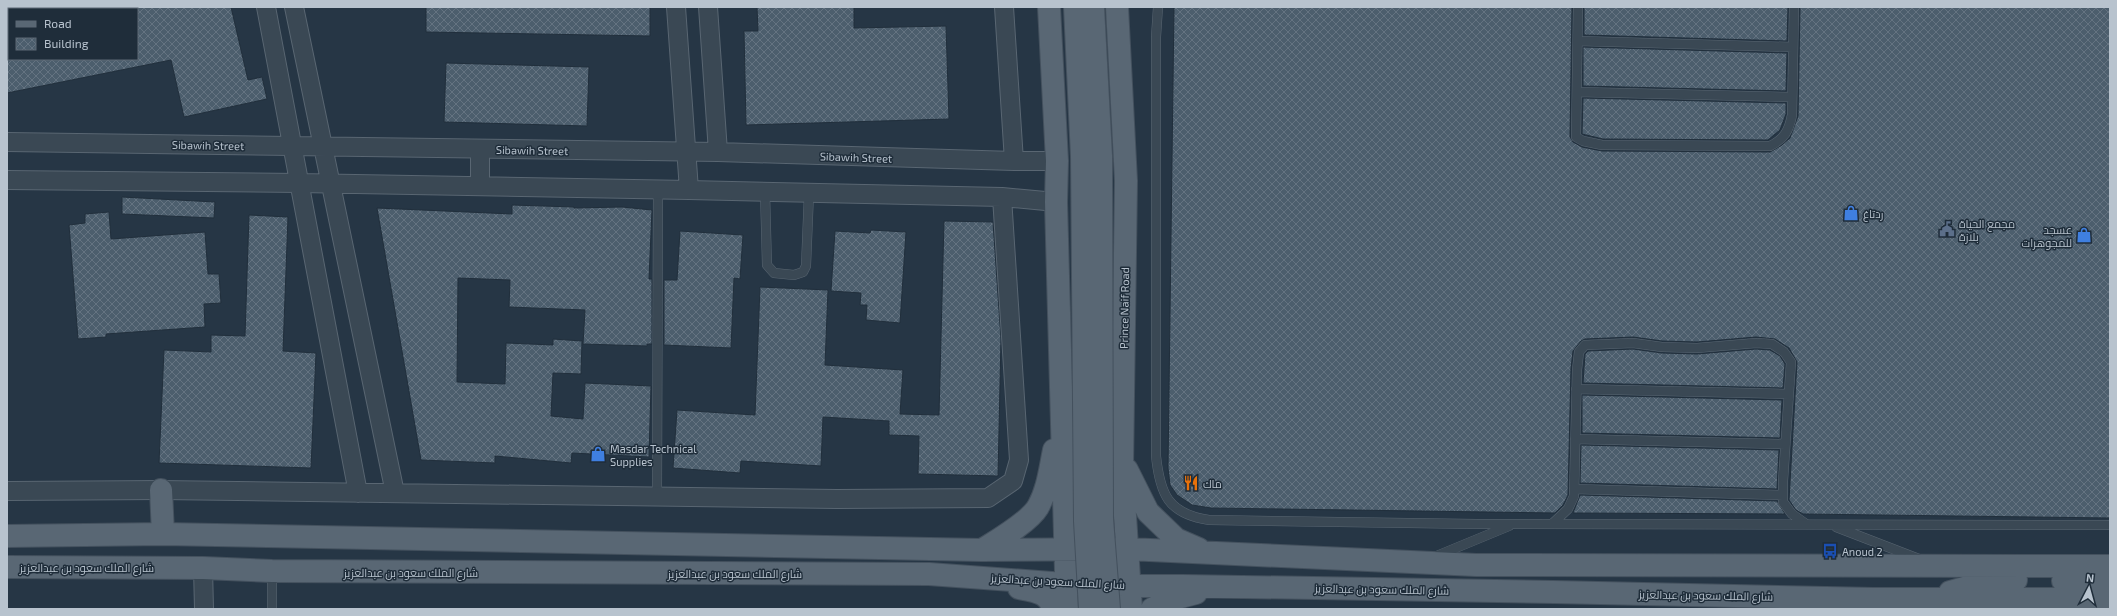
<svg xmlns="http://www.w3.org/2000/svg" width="2117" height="616" font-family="'Exo 2',Cairo,sans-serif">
<defs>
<pattern id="building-cross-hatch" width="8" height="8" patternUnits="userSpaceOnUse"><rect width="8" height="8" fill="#4c5e6d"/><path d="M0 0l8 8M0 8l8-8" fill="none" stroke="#647381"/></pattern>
</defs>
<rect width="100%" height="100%" fill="#263645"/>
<path fill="url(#building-cross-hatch)" stroke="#212f3c" d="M137 7H231L248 80 262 77 267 99 184 117 171 60 7 93V59H137Z
M426 7H650V36L426 32Z
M757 7H854V28L946 26 949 119 746 125 744 31H758Z
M1174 7H1572L1570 137 1573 142 1582 147 1602 151 1770 152 1782 145 1790 138 1798 116 1800 7H2110V518L1803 514 1796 510 1789 500 1797 362 1789 348 1775 339 1756 337 1697 342 1662 341 1633 337 1585 339 1581 341 1573 351 1571 369 1568 495 1563 505 1555 513 1211 508 1192 505 1177 495 1170 485 1168 468Z
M1584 7H1788L1787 41 1584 35Z
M1583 47 1787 53 1786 91 1583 86Z
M446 63 589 67 587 126 444 122Z
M1583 98 1786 103V114L1780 130 1768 140 1603 139 1582 134Z
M122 197 215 202 214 218 122 214Z
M512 205 574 207V208L622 207 652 210 649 279H652V344H647V346L583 344 585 310 509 307 510 280 458 278 457 382 505 384 506 343 553 345V339L582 341 581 374 553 373 551 416 583 419 585 383 651 386 649 457 572 453 571 463 495 456V463L421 460 377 208 512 214Z
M109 212 111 239 205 232 208 274H219L221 303 204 304 205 327 106 334V337L78 339 69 225 85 223V214Z
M249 215 288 217 283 351 316 353 311 468 159 463 164 350 211 352V335L245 336Z
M944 221 993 222 1001 339 998 476 918 474 919 436 889 435V421L823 417 821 466 741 461 740 473 673 468 677 410 755 415 760 287 828 290 825 365 903 370 900 414 939 415Z
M871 230 906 232 900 323 866 320 867 305H860L861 293 831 291 835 231 870 233Z
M680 231 743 235 740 279 734 278 731 348 664 345V280H677Z
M1633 349 1662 353 1697 354 1756 349 1770 350 1780 356 1785 364 1783 388 1583 383 1585 354 1588 351Z
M1582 395 1782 400 1780 438 1582 433Z
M1581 445 1779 450 1777 489 1580 483Z
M1580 495 1777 501 1785 514 1573 513Z"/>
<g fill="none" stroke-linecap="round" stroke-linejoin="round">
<g stroke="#596672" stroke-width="10">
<path id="service" d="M1158 7 1156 37V456C1160 494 1168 514 1209 520L1477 524 2110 525
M1578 7 1576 137 1583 141 1602 145 1770 146C1784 139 1789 131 1792 115L1794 7
M1578 41 1793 47
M1577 92 1792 97
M765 192 767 265 774 273 794 275 803 272 806 266 809 193
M1576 389 1789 394
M1575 439 1785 444
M1574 489 1783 495
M657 497 658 190
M1552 524 1568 509 1574 496 1577 370 1579 352 1585 345 1633 343 1662 347 1697 348 1756 343 1772 344 1784 352 1791 362 1783 481V502L1792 514 1806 524
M1836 527 1919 559
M1434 557 1509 526
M272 571V609"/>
</g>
<g stroke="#596672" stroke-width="20">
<path id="minor" d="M266 7 358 493
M294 7 395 493
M676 7 689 190
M708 7 718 152
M1004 7 1014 161
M7 142 718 152 1014 161H1057
M7 180 299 183 689 190 1002 197 1056 202
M480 186V149
M7 491 161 490 837 499 988 498 1013 481 1019 460 1002 197
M203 568 204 609"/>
</g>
<g stroke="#44515e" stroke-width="24">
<path id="primary" d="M1049 7 1057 161 1056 202 1067 609
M1117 7 1126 181 1122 469 1131 609
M1127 470 1148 512 1176 539 1199 549
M161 490 163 534
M7 536 163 534 982 550 1128 549 1476 565 2110 566
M982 550C998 540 1029 522 1038 507 1048 489 1050 469 1054 450
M7 567 203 568 272 571 929 574 1065 584 1554 592 1874 599H2110
M2063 581 2110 582
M1019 588C1034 591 1049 592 1053 609
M1950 592 1992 580H2016
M1152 609 1169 600 1196 593"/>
</g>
<use href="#service" stroke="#3a4854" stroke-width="9"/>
<use href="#minor" stroke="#3a4854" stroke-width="18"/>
<use href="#primary" stroke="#596774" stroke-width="22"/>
<g stroke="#44515e" stroke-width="24" stroke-linecap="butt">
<path id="primary-bridge" d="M1075 7 1082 157 1085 521 1090 609
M1093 7 1101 156 1102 519 1109 609"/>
</g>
<use href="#primary-bridge" stroke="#596774" stroke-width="22"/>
</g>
<defs>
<g id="shop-bare" transform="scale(1.2)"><path d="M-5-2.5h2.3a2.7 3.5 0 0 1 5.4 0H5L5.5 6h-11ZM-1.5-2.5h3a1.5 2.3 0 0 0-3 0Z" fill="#3f7fe0" stroke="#1f2d3a" stroke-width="2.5" paint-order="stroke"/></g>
<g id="civic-bare" transform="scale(1.2)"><path d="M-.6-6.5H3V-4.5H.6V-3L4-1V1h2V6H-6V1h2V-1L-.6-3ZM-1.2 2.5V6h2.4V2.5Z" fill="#5c6f8a" stroke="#1f2d3a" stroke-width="2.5" paint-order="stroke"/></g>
<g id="restaurant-bare" transform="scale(1.2)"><path d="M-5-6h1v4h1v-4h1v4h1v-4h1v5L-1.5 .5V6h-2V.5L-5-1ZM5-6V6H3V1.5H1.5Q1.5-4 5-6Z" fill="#e8710a" stroke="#1f2d3a" stroke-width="2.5" paint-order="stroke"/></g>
<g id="bus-bare" transform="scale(1.2)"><path d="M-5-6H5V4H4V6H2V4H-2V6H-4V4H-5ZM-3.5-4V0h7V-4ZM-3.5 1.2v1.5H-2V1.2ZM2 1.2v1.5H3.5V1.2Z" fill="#1a4fb4" stroke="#1f2d3a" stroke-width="2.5" paint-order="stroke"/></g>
</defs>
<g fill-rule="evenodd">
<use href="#shop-bare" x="1851" y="213"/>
<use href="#civic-bare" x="1947" y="229"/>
<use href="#shop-bare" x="2084" y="235"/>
<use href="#shop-bare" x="598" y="454"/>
<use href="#restaurant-bare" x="1191" y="483"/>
<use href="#bus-bare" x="1830" y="551"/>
</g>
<g text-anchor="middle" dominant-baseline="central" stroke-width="3" stroke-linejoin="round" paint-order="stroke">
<g font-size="11" fill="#b8c3ce" stroke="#1f2d3a">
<text transform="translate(208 145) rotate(1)">Sibawih Street</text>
<text transform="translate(532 150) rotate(1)">Sibawih Street</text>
<text transform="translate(856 157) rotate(2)">Sibawih Street</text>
<text transform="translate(1124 308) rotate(-89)">Prince Naif Road</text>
<text x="87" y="567">شارع الملك سعود بن عبدالعزيز</text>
<text x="411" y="572">شارع الملك سعود بن عبدالعزيز</text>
<text x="735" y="573">شارع الملك سعود بن عبدالعزيز</text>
<text transform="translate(1058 581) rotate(3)">شارع الملك سعود بن عبدالعزيز</text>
<text transform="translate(1382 589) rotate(1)">شارع الملك سعود بن عبدالعزيز</text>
<text transform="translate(1706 595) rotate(1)">شارع الملك سعود بن عبدالعزيز</text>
</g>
<g font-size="11" fill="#b8c3ce" stroke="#1f2d3a" text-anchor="start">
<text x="1863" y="213">ردتاغ</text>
<text x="1959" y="223">مجمع الحياة<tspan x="1959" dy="13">بلازة</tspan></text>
<text x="2072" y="229" text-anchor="end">عسجد<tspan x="2072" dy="13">للمجوهرات</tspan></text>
<text x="610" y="448">Masdar Technical<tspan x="610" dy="13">Supplies</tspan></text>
<text x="1203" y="483">ماك</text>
<text x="1842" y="551">Anoud 2</text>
</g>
</g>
<rect width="2117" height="616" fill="none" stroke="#b8c3ce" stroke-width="16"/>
<rect x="8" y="8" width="130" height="52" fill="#1f2d3a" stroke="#5c6975"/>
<rect x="16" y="21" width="20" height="6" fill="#596774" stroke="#5c6975"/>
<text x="44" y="28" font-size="12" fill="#b8c3ce">Road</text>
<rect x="16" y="38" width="20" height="12" fill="url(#building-cross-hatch)" stroke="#5c6975"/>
<text x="44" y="48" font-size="12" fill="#b8c3ce">Building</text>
<g transform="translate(2089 588) rotate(6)" stroke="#1f2d3a" stroke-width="3" paint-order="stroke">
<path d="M0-3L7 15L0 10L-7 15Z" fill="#b8c3ce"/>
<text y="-6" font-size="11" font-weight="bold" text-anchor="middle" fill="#b8c3ce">N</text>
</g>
</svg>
